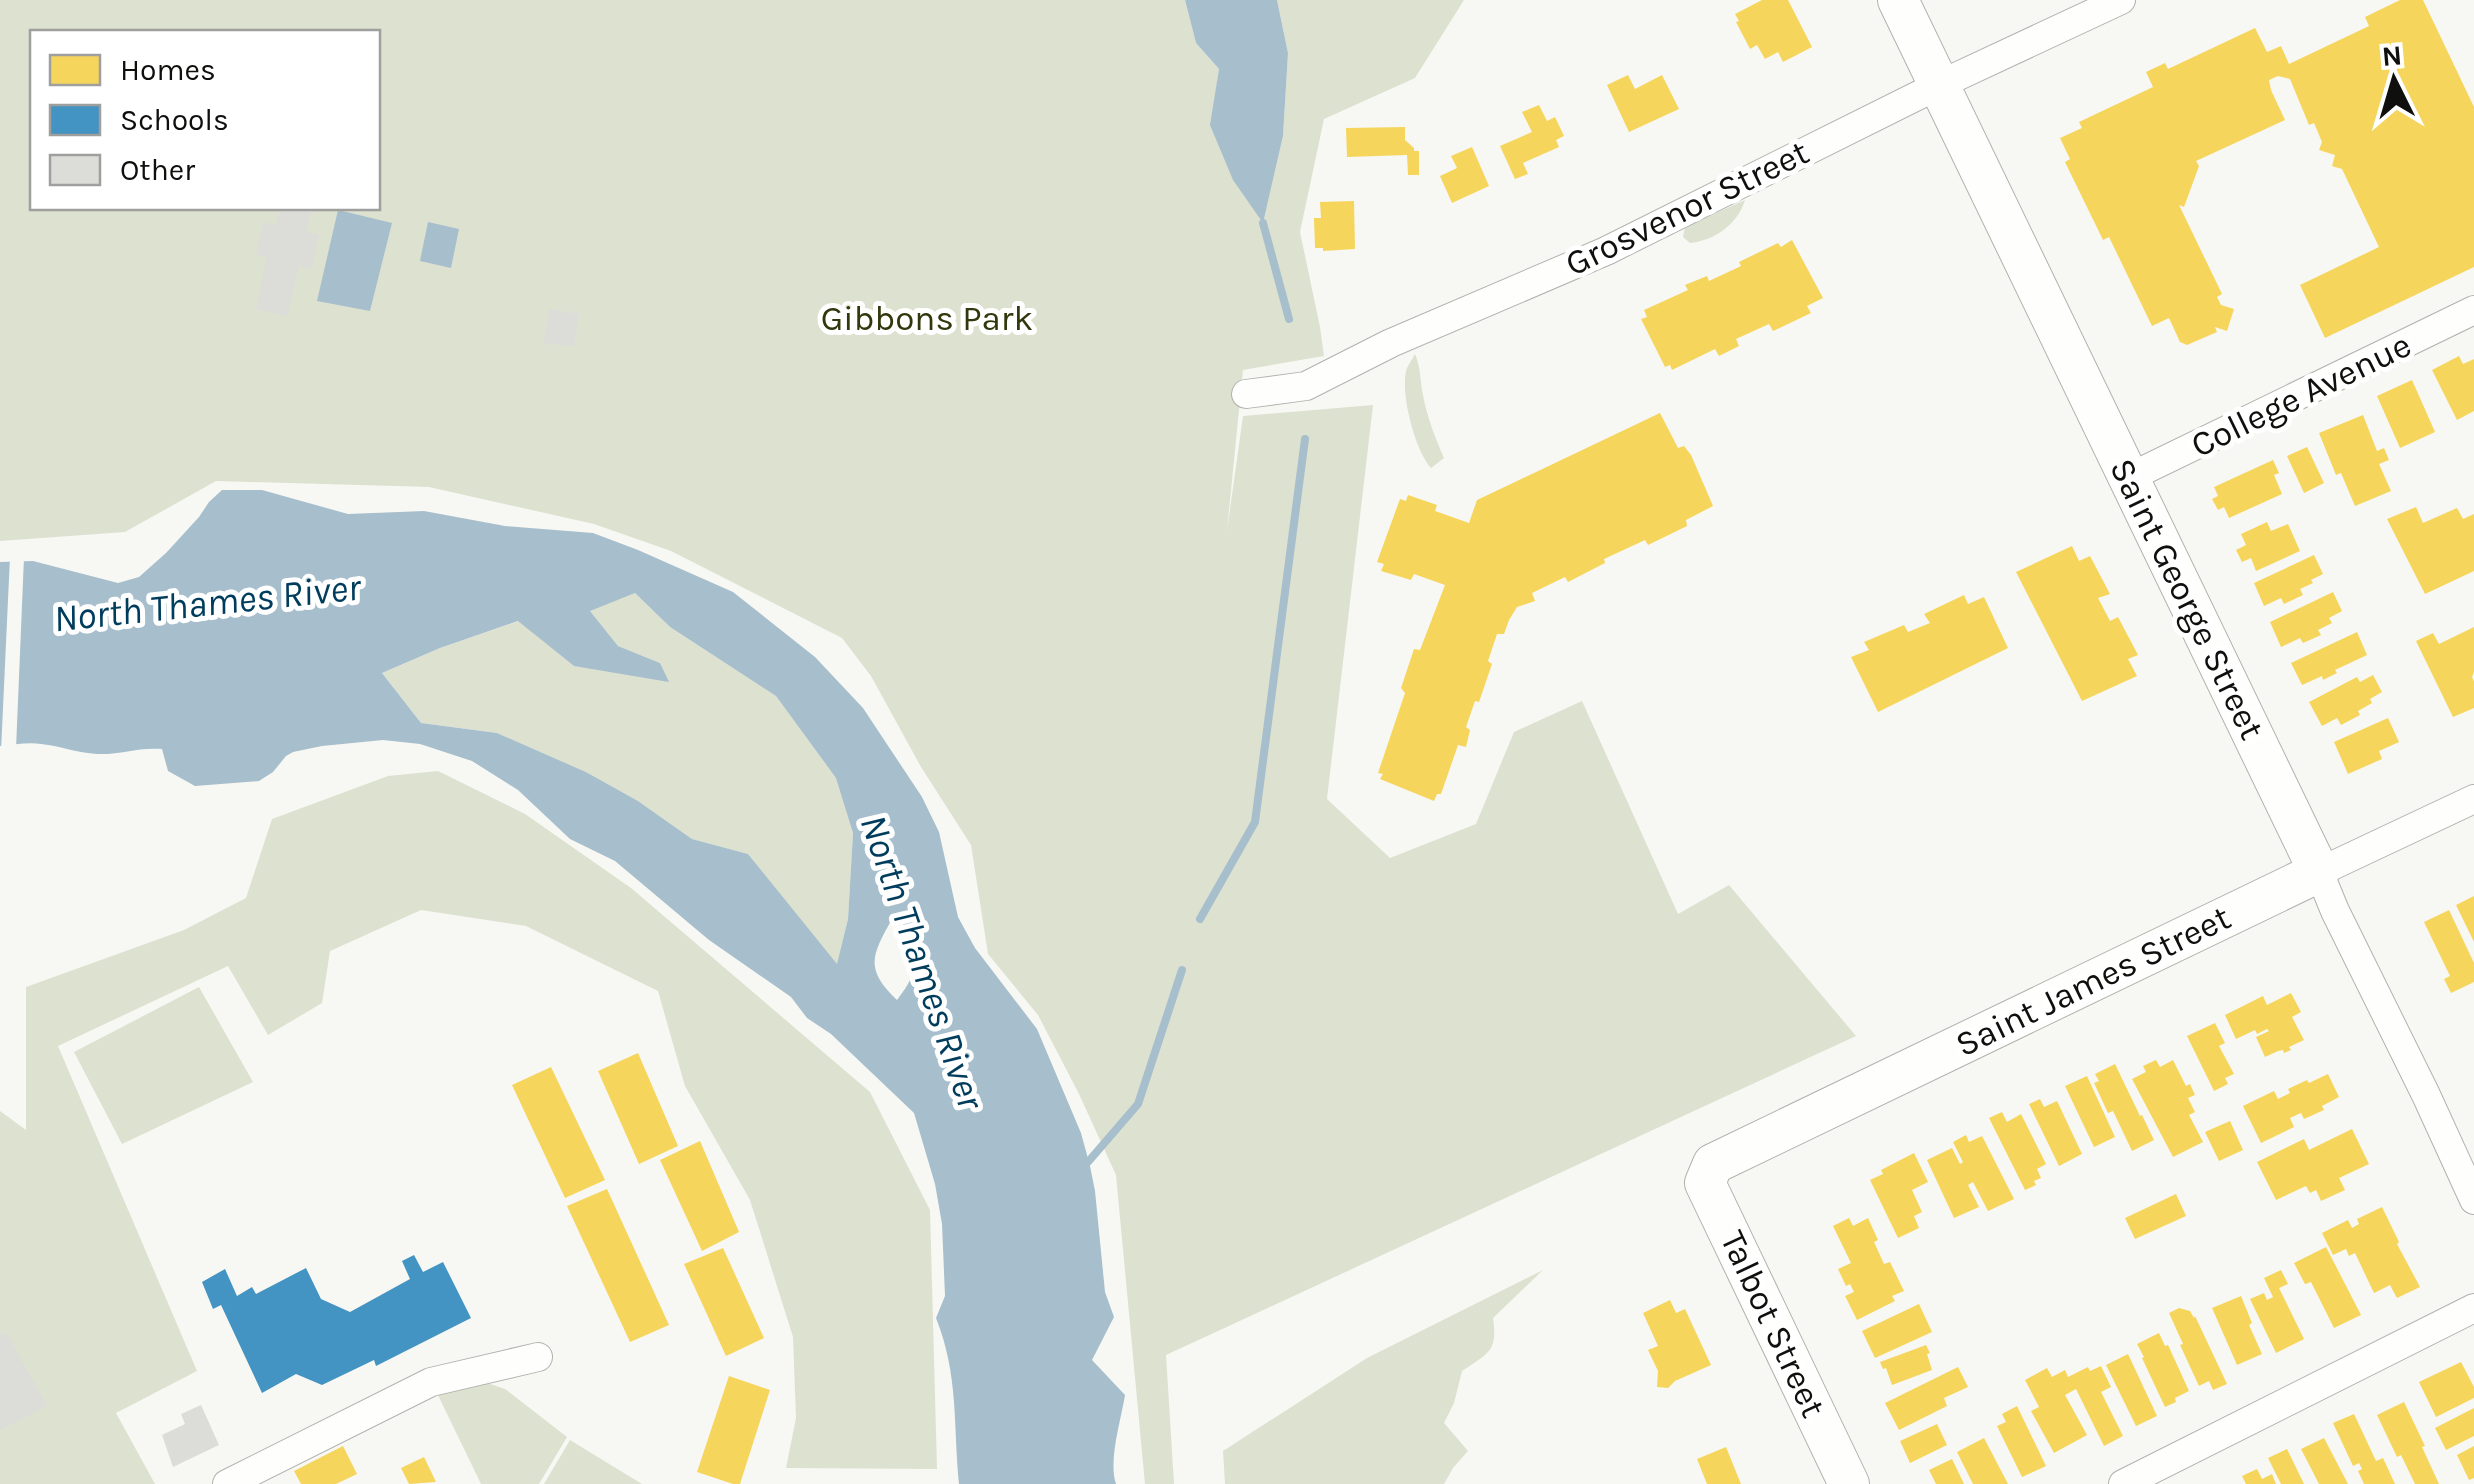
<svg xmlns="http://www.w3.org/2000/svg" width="2474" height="1484" font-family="Karla,sans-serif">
<rect width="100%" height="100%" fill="#f7f8f3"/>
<path fill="#dde1d0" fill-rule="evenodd" d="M0 0H1185L1196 43 1219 69 1211 125 1263 222 1283 136 1288 53 1277 0H1464L1415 78 1324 119 1300 232 1320 327 1324 356 1243 370 1227 531 1243 416 1373 405 1327 799 1390 858 1476 824 1514 732 1582 701 1678 914 1729 885 1856 1036 1166 1355 1174 1484H1145L1116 1175 1079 1094 1038 1015 988 954 971 845 921 767 871 676 842 638 671 551 594 524 429 487 216 481 125 532 0 541ZM32 32H378V208H32Z
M1745 200C1738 224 1714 241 1690 243L1683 237 1685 227Z
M1415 354C1421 368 1420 381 1423 395 1427 417 1435 437 1444 458L1431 468C1415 451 1399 390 1407 368 1409 363 1413 359 1415 354Z
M635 593 670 627 776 696 837 779 853 833 848 919 837 966 748 854 692 839 638 801 586 772 497 733 421 723 382 673 440 648 519 621 574 666 660 663 618 646 589 610Z
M438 771 525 814 631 888 870 1092 930 1210 937 1469 786 1468 796 1418 793 1337 750 1200 685 1086 658 991 526 926 421 910 330 951 322 1003 268 1035 228 966 58 1046 197 1371 116 1413 155 1484H0V1111L26 1130V987L184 930 246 898 272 819 388 776Z
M199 987 253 1082 122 1144 74 1052Z
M1543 1270 1493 1318C1498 1352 1488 1353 1462 1371L1454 1403 1444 1423 1468 1451 1453 1468 1444 1484H1225L1223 1451 1367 1358Z
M484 1382 505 1389 567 1437 539 1484H481L435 1389Z
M570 1440 642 1484H544Z"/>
<path fill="#a7becc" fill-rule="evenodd" d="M1185 0H1277L1288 53 1283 136 1263 223 1233 180 1210 125 1219 69 1196 43Z
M338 210 392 223 370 311 317 301Z
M428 222 459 229 451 268 420 261Z
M222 490H262L348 514 424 511 505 526 593 533 638 550 733 592 815 657 863 708 922 797 939 832 958 917 975 948 1037 1029 1081 1133 1090 1166 1095 1191 1105 1292 1114 1317 1092 1360 1125 1395C1121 1420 1108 1461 1116 1484H959C953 1424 959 1376 936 1318L945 1296 942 1224 935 1184 914 1113 831 1034 807 1018 791 997 709 940 615 861 570 839 518 790 472 761 420 744 383 740 322 746 293 752 286 756 273 772 259 781 195 786 168 771 162 749C137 747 121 755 97 754 77 753 61 746 41 744 28 742 13 745 0 746V562L33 561 118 583 139 577 166 553 199 517 209 502ZM635 593 670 627 776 696 836 778 853 833 848 919 837 964 748 854 692 839 638 801 586 772 497 733 421 723 382 673 440 648 518 621 574 666 669 682 660 663 618 646 590 611ZM892 919 903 924C917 960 922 967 897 1000 864 969 872 955 892 919Z"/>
<path fill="#f7f8f3" d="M10 557H24L16 749 1 751Z"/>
<path fill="#f6d55c" d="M1762 0H1788L1812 47 1783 62 1778 52 1765 59 1757 45 1750 49 1736 22 1739 21 1735 14Z
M2400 0H2423L2474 107V267L2325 338 2300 285 2379 247 2342 169 2332 166 2335 155 2319 150 2322 142 2314 123 2309 125 2290 79 2278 76 2269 80 2271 90 2285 120 2196 161 2199 166 2184 207 2179 205 2222 294 2217 297 2221 305 2234 309 2227 331 2215 327 2217 332 2187 345 2180 342 2169 318 2152 326 2109 237 2103 240 2065 162 2070 159 2060 138 2082 128 2079 122 2153 87 2146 72 2165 63 2168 69 2255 28 2267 52 2281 46 2289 64 2369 26 2365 17Z
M1628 75 1635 89 1662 75 1679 109 1629 132 1607 85Z
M1539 105 1547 121 1555 117 1564 136 1556 140 1559 147 1523 163 1528 174 1515 179 1500 146 1532 132 1522 112Z
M1405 127V140L1414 148V151H1419V175H1408L1407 155 1347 157 1346 128Z
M1472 147 1489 186 1452 203 1440 176 1457 168 1451 156Z
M1354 201 1355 249 1323 251V248H1315L1314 218H1321L1320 202Z
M1792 240 1823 298 1807 306 1811 313 1773 331 1769 324 1736 339 1739 346 1719 356 1715 349 1672 370 1670 365 1665 367 1641 319 1647 317 1644 310 1688 290 1685 285 1707 276 1709 281 1741 266 1739 262 1778 243 1781 247Z
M2459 356 2463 364 2474 359V411L2457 420 2432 370Z
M2412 380 2435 432 2400 448 2377 396Z
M1660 413 1678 448 1684 446 1691 455 1713 506 1686 520 1687 526 1648 545 1645 540 1604 559 1605 563 1568 582 1565 577 1532 593 1535 601 1517 607 1509 620 1504 634H1497L1488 661 1492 664 1479 702 1475 701 1466 727 1470 730 1466 747 1458 745 1441 794H1437L1434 801 1380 779 1383 774 1378 773 1405 693 1401 688 1414 649 1420 650 1445 585 1414 574 1411 580 1381 571 1384 564 1377 562 1400 499 1406 501 1408 495 1437 505 1435 511 1469 523 1477 500Z
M2363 415 2377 451 2384 448 2389 460 2379 464 2391 491 2355 506 2341 473 2336 475 2319 433Z
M2307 447 2324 483 2304 493 2287 456Z
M2273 460 2279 473 2274 475 2282 494 2229 518 2224 507 2218 510 2212 499 2218 496 2214 487Z
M2416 507 2423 523 2457 508 2463 519 2474 514V571L2425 594 2387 519Z
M2267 522 2271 531 2288 524 2300 551 2256 571 2251 558 2242 562 2236 550 2246 545 2241 534Z
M2072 546 2079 561 2090 556 2110 594 2098 598 2110 621 2118 617 2138 655 2128 659 2137 676 2082 701 2016 572Z
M2314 555 2323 574 2311 580 2313 583 2300 589 2303 595 2284 604 2281 598 2264 606 2254 583Z
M2333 592 2342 611 2329 618 2332 623 2318 630 2321 635 2303 643 2300 638 2281 647 2270 622Z
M1964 595 1968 604 1984 597 2008 648 1878 712 1851 657 1869 650 1864 642 1904 625 1908 632 1930 623 1924 614Z
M2474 627V672L2472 677 2474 681V708L2453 717 2416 641 2433 633 2439 644Z
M2357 632 2367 655 2335 670 2337 673 2323 680 2322 676 2302 685 2291 663Z
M2373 675 2382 692 2370 699 2372 703 2358 711 2360 715 2341 725 2337 718 2322 726 2309 702 2357 677 2360 682Z
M2388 718 2399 742 2379 751 2382 759 2348 774 2334 742Z
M2474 896V942L2456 905Z
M2449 910 2474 963V982L2451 993 2444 979 2450 976 2424 922Z
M2291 993 2301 1012 2292 1017 2304 1040 2289 1047 2291 1050 2284 1053 2283 1050 2278 1051 2265 1057 2256 1037 2269 1031 2267 1029 2257 1034 2255 1030 2236 1039 2225 1015 2263 996 2267 1005Z
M2215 1023 2225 1043 2219 1046 2234 1074 2225 1078 2228 1084 2214 1091 2187 1036Z
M638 1053 678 1146 639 1164 598 1071Z
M2156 1060 2160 1067 2173 1060 2186 1086 2190 1084 2195 1095 2188 1098 2195 1112 2189 1115 2203 1142 2173 1157 2132 1079 2146 1072 2143 1066Z
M2115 1064 2140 1116 2142 1115 2154 1140 2132 1151 2113 1111 2108 1113 2094 1083 2099 1081 2095 1074Z
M551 1067 605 1180 565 1198 512 1085Z
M2328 1074 2339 1097 2322 1106 2324 1110 2304 1119 2301 1113 2290 1118 2294 1127 2261 1143 2243 1106 2274 1091 2278 1099 2290 1093 2288 1089 2307 1080 2309 1083Z
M2087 1076 2115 1137 2094 1147 2065 1086Z
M2040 1099 2044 1107 2057 1101 2082 1154 2059 1166 2029 1104Z
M2002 1112 2007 1122 2021 1114 2046 1164 2037 1169 2041 1178 2034 1181 2036 1185 2025 1190 1989 1118Z
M2230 1121 2243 1150 2219 1161 2205 1132Z
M2352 1129 2369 1164 2339 1178 2345 1190 2321 1201 2316 1190 2310 1193 2306 1186 2276 1200 2257 1162 2304 1139 2309 1150Z
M1966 1135 1969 1142 1982 1136 2014 1199 1988 1211 1973 1182 1968 1185 1979 1207 1954 1218 1927 1160 1952 1148 1960 1164 1963 1162 1953 1142Z
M700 1141 739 1232 702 1251 660 1160Z
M1914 1153 1928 1182 1912 1190 1922 1212 1914 1216 1919 1228 1898 1238 1870 1180 1883 1174 1881 1170Z
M607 1189 669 1325 630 1342 567 1206Z
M2176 1194 2186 1216 2135 1239 2125 1218Z
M2382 1207 2399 1242 2397 1244 2420 1287 2397 1298 2390 1285 2374 1293 2355 1253 2349 1256 2346 1249 2333 1255 2322 1233 2348 1220 2352 1228 2359 1224 2357 1219Z
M1849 1218 1853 1226 1868 1218 1878 1240 1874 1242 1884 1264 1890 1262 1904 1291 1892 1296 1895 1301 1857 1320 1845 1296 1854 1292 1850 1284 1846 1286 1838 1269 1851 1263 1833 1226Z
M2326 1247 2361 1315 2334 1328 2311 1282 2305 1284 2294 1263Z
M723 1248 764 1338 726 1356 684 1264Z
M2281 1270 2288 1284 2279 1288 2304 1339 2276 1353 2250 1299 2264 1293 2267 1300 2273 1297 2264 1278Z
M2241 1296 2252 1323 2249 1325 2262 1354 2237 1365 2212 1308Z
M1670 1300 1676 1313 1685 1309 1711 1365 1675 1381 1668 1388 1657 1387 1658 1371 1648 1350 1658 1346 1643 1313Z
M1919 1304 1932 1332 1875 1358 1862 1331Z
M2179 1308 2190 1311 2194 1318 2195 1316 2227 1384 2213 1390 2209 1381 2199 1386 2180 1345 2183 1344 2169 1313Z
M2159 1333 2165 1346 2168 1345 2189 1391 2175 1398 2176 1402 2165 1407 2142 1358 2144 1357 2137 1344Z
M1926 1345 1930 1353 1927 1354 1932 1370 1892 1385 1886 1368 1883 1369 1880 1362Z
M2128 1354 2157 1416 2136 1426 2106 1365Z
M2461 1362 2474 1387V1398L2436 1417 2419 1382Z
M2101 1366 2111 1387 2101 1392 2123 1436 2104 1446 2076 1389 2065 1395 2087 1435 2054 1453 2031 1411 2039 1407 2025 1380 2047 1368 2052 1377 2065 1370 2068 1377 2088 1367 2090 1371Z
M1958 1367 1968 1387 1944 1398 1947 1406 1899 1430 1885 1403Z
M729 1376 770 1390 740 1484H733L697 1472Z
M2404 1402 2425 1446 2422 1447 2439 1484H2415L2401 1455 2397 1457 2377 1415Z
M2017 1406 2046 1466 2022 1477 1997 1426 2006 1422 2002 1414Z
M2474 1408V1436L2446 1450 2435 1428Z
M2354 1414 2376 1461 2383 1458 2395 1484H2364L2358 1471 2362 1469 2359 1463 2353 1466 2333 1423Z
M1937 1424 1947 1445 1910 1463 1900 1441Z
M1984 1438 2008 1484H1973L1957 1452Z
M2324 1438 2348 1484H2319L2301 1449Z
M343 1446 357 1474 336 1484H301L294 1471Z
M2474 1446V1478L2469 1480 2457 1455Z
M1726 1447 1741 1484H1707L1697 1459Z
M2287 1449 2304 1484H2281L2268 1458Z
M424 1457 436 1482 409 1484 401 1468Z
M1952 1459 1964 1484H1936L1929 1470Z
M2257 1469 2262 1479 2272 1474 2276 1484H2246L2242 1476Z"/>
<path fill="#4393c3" d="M414 1255 423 1272 443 1262 471 1318 376 1366 374 1360 322 1385 296 1374 262 1393 221 1305 213 1309 202 1282 225 1269 237 1296 252 1287 256 1294 306 1268 321 1299 350 1312 410 1279 402 1261Z"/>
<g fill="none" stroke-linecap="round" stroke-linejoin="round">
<path stroke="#a7becc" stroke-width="8" d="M1263 223 1289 319
M1200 919 1255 822 1305 439
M1088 1162 1138 1104 1182 970"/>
</g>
<path fill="#dcddd9" d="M280 208H312L306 232 319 235 312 269 299 266 287 316 256 309 267 258 256 255 263 222 276 225Z
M549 309 579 314 574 347 544 343Z
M6 1332 47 1406 0 1430V1335Z
M201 1405 219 1445 173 1467 162 1435 185 1424 181 1414Z"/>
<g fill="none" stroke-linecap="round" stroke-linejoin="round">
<g stroke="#b1b2ae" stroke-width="30">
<path id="street" d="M1246 394 1306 386 1391 343 1606 251 1939 85 2121 0
M2128 478 2474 310
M2474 799 2319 872 2335 911 2426 1095 2474 1200
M227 1484 431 1382 538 1357
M2123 1484 2474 1308"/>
</g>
<g stroke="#b1b2ae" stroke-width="42">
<path id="secondary" d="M1849 1484 1705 1183 1713 1164 2319 872 1898 0"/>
</g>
<use href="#street" stroke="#fefefd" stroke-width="28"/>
<use href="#secondary" stroke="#fefefd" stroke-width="40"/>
</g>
<g text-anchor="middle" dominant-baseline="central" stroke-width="10" stroke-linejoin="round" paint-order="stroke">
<g font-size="35" fill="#0f0f0d" stroke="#fff">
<text transform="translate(1687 208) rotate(-26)">Grosvenor Street</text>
<text transform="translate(2301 395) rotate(-26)">College Avenue</text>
<text transform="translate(2187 599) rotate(64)">Saint George Street</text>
<text transform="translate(2093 981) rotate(-26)">Saint James Street</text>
<text transform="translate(1773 1324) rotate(65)">Talbot Street</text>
</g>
<g font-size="35" fill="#32380d" stroke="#fff">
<text x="927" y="318">Gibbons Park</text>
</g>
<g font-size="38" font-style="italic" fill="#003d5d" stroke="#fff">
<text transform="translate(207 603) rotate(-6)">North Thames River</text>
<text transform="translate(922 962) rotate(71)">North Thames River</text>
</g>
</g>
<rect x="30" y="30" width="350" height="180" fill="#ffffff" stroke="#9f9f9e" stroke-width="2.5"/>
<rect x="50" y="55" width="50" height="30" fill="#f6d55c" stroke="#9f9f9e" stroke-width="2.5"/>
<text x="120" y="80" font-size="30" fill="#0f0f0d">Homes</text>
<rect x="50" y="105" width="50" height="30" fill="#4393c3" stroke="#9f9f9e" stroke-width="2.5"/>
<text x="120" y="130" font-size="30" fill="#0f0f0d">Schools</text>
<rect x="50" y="155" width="50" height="30" fill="#dcddd9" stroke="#9f9f9e" stroke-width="2.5"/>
<text x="120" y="180" font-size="30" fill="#0f0f0d">Other</text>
<g transform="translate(2394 80) rotate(355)" stroke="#ffffff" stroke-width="8" paint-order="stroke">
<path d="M0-8L18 38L0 25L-18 38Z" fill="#0f0f0d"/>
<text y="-15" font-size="28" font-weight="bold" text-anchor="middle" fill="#0f0f0d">N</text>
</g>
</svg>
